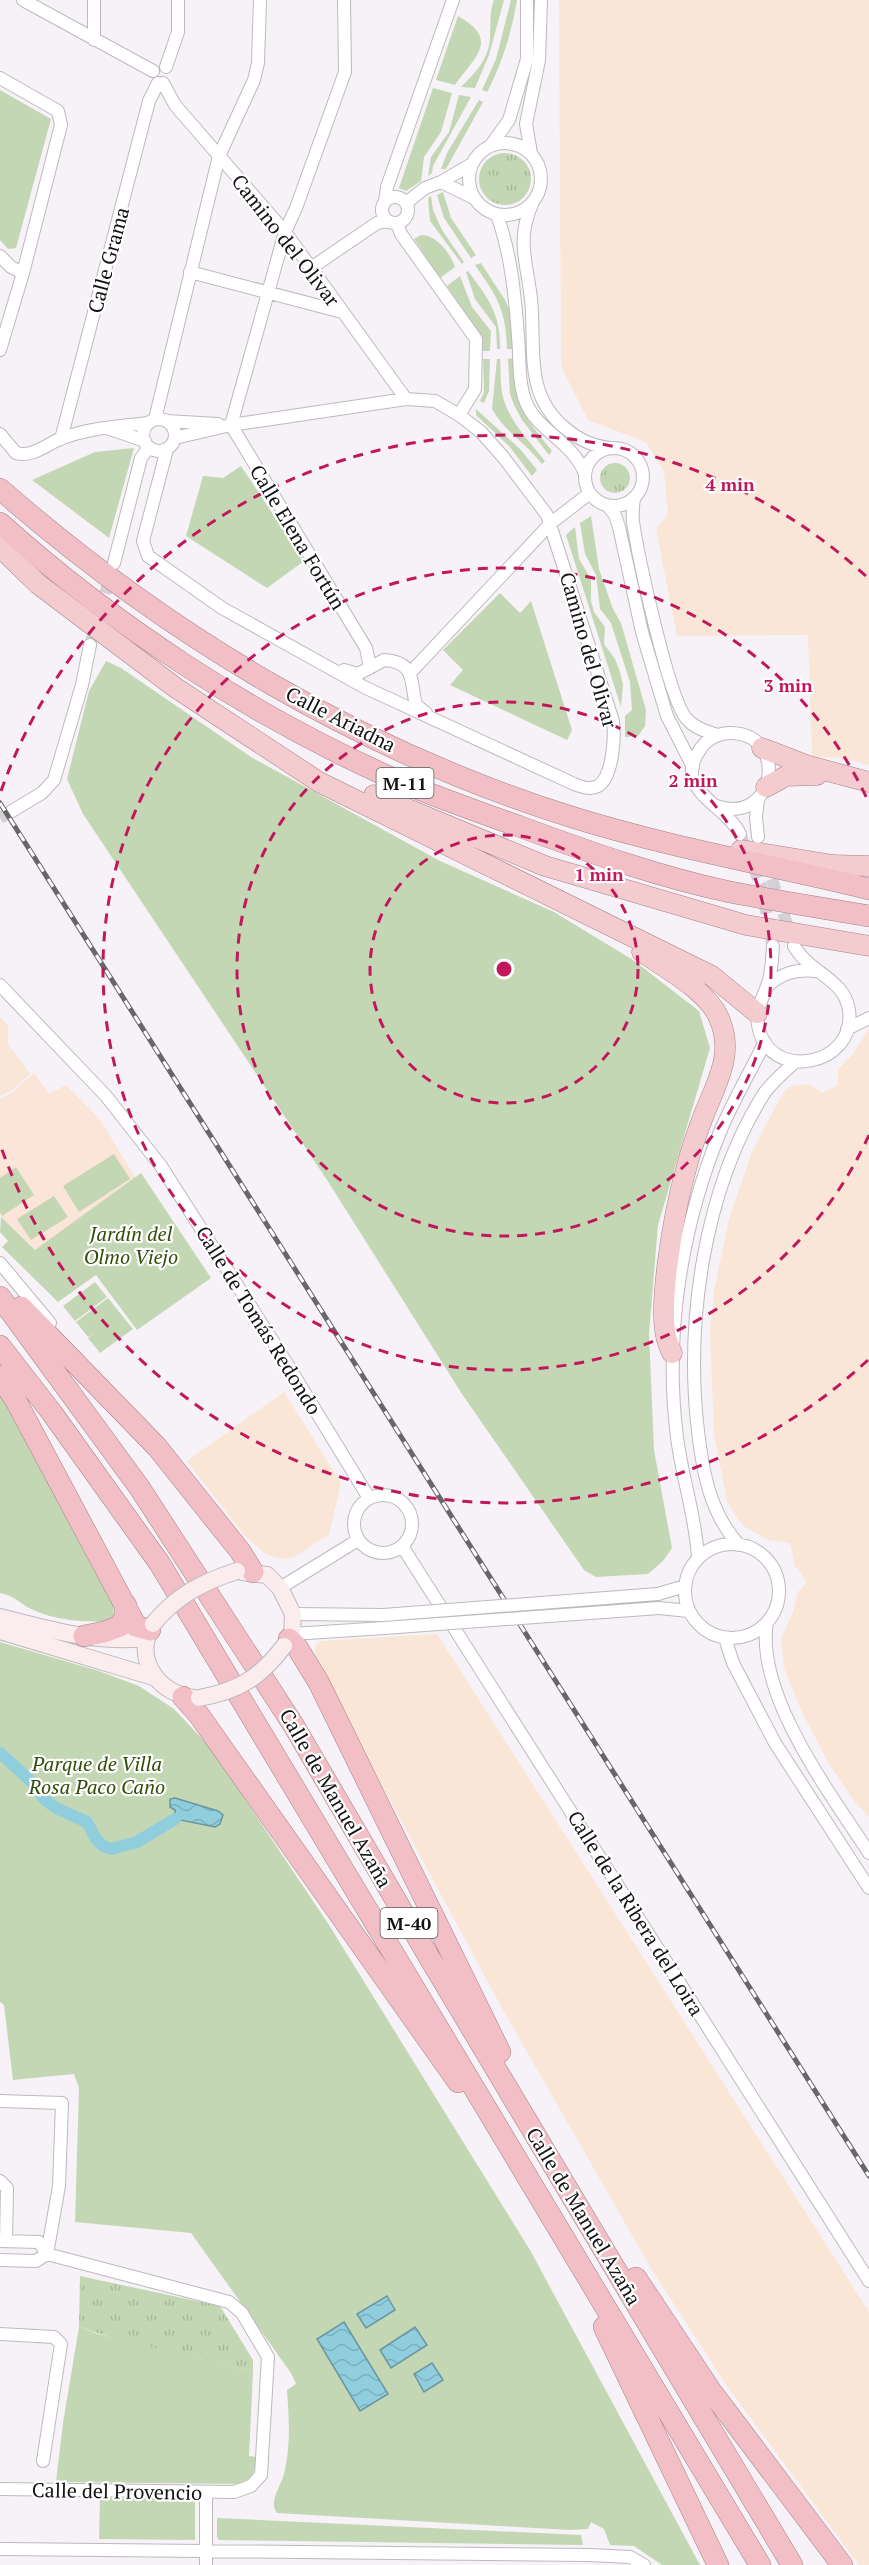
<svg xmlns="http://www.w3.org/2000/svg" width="869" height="2565" font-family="'PT Serif',serif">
<defs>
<pattern id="grass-tufts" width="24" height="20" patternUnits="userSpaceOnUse" patternTransform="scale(1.5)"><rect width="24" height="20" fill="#c4d7b4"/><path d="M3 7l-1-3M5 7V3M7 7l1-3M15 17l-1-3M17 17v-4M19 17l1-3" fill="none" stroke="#a8b89a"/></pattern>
<pattern id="water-waves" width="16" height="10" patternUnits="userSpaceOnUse" patternTransform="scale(1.5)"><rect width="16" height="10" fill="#90cede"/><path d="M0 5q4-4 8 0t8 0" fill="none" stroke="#7bb0be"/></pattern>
</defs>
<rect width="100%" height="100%" fill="#f6f2f7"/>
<path fill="#f9e6d6" d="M559 0H869V765L843 758 812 756 808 635 677 636 656 529 668 514 664 472 646 442 588 420 561 367Z
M0 1017 8 1026V1044L30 1074 11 1091 0 1096Z
M869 1029V1817L855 1802 828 1762 801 1710 784 1668 781 1639 793 1612 798 1592 807 1582 795 1566 790 1543 769 1540 745 1527 737 1518 727 1501 714 1434 710 1331 714 1291 729 1219 752 1152 770 1117 784 1092 791 1086 809 1084 822 1093 838 1085V1069L852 1055Z
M284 1392 341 1483 329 1534 294 1557 284 1559 267 1555 244 1535 187 1461Z
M437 1634 869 2312V2565H859L727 2386 652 2270 503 2010 317 1664 315 1653 316 1645 321 1641Z"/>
<path fill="#fbe4d8" d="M34 1073 49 1094 66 1085 101 1121 136 1179 35 1250 0 1216V1099L13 1092Z"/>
<path fill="url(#grass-tufts)" d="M479 179a26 26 0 1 1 52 0a26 26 0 1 1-52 0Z
M600 478a15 15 0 1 1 30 0a15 15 0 1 1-30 0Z
M80 2276 220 2306 253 2360V2372L119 2340 79 2327Z"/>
<path fill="#c4d7b4" d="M494 0H504L489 55 475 88 461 87C475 73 489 59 490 38 491 25 489 13 494 0Z
M511 0H517C512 31 502 64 487 92L482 90 496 59Z
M458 16C501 40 474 57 455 85L436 80Z
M433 88 452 93 441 132 424 157 421 181 406 191 399 188Z
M0 90 51 119 16 248 8 249 0 240Z
M459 95 471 97 433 166 432 173 428 176 431 157 449 132Z
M479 100 483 102 446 169H441L447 153Z
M443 192 451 218 476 255 471 258 444 218 437 195Z
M431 196 433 210 442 230 464 262 462 264 430 221 428 198Z
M421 235C437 235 450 253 455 267L440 278 414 239Z
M481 263 505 300 511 313 513 349H507C506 309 497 297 475 265Z
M468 271C488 298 501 314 500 349H497L496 327 475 299 466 272Z
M460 276 472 307 491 331 490 351H483V339L447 286Z
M513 358C514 407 523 414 552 451L549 455 522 420 514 405 510 394 508 359Z
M483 359H490L489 391 484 403 480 401 484 392Z
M497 359H500C501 371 500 385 503 397 509 421 530 442 545 461L542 464C527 444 504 431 492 409Z
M476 409 520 449 537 470 532 476 509 446 476 415Z
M134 448 109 538 32 480 95 452Z
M241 466 304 561 267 588 186 536 203 476 223 478Z
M591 516 599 569 613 609 621 623 646 710 645 726 638 736 625 737V716L632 710 630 682 611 623 600 609 596 575 585 554 580 523Z
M575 527 579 559 591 579V601L594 612 605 627 604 644 615 659 620 672 623 685 621 707 566 535Z
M500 593 520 613 531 601 572 730 567 740 450 685 463 670 443 650Z
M106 661 121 668 251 757 440 861 554 912 633 960 699 1011 710 1048 658 1225 649 1333 654 1450 672 1548 663 1561 648 1574 596 1577 584 1570 462 1394 329 1183 83 814 67 779 89 691Z
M114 1154 130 1179 79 1212 63 1186Z
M16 1167 34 1195 2 1216 0 1212V1178Z
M141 1173 211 1278 137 1330 96 1275 58 1302 2 1247 8 1241 0 1232 1 1217 35 1250Z
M54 1196 68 1217 31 1240 17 1219Z
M95 1282 107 1297 75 1321 63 1306Z
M108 1298 133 1329 100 1353 88 1338 94 1333 88 1337 76 1322Z
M0 1393 114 1599 113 1622C84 1622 55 1621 29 1608 17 1601 16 1597 0 1593Z
M0 1642 99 1671 139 1686 174 1709 210 1747 329 1925 530 2250 700 2565H662L634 2546 610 2545 604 2529 591 2522 588 2529 570 2530 277 2513C268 2502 281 2486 284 2474 291 2446 289 2418 287 2390L296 2384 291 2373 191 2233 75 2222 79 2088 74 2074 13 2080 4 2005 0 2002Z
M79 2327 98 2334 253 2372 249 2456 257 2457C255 2472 253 2477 240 2484L56 2482 63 2423Z
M100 2498 195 2499V2540L99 2539Z
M217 2518 581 2535 583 2545 219 2540 217 2537Z"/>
<path fill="url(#water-waves)" stroke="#6a96a1" stroke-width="1.5" d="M175 1798 218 1811 223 1815 220 1824 215 1827 175 1819V1810L170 1807V1799Z
M387 2296 395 2310 366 2328 357 2314Z
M344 2322 388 2394 360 2411 317 2339Z
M415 2327 427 2345 391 2368 380 2350Z
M432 2363 443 2380 424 2392 414 2374Z"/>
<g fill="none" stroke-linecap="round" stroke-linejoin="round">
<path stroke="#90cede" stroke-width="12" d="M0 1753 34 1784 45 1800 56 1808 87 1822 96 1839 103 1846 111 1849 137 1842 175 1819"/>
<path stroke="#d4d0d5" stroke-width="12" stroke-dasharray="12 6" stroke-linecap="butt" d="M90 645 111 574
M0 818 12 811
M740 834 761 886 773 946
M766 862 791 936"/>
<g stroke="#bdb9be" stroke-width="14">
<path id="minor" d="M23 0 153 71
M94 40V0
M166 67 178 32V0
M0 78 58 111 61 125 23 273 0 350
M163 83 175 105 285 232 406 399
M469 179a36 36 0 1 1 72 0a36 36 0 1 1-72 0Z
M491 145 509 120 527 59V0
M531 153 526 124 539 60 541 0
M441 182 474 198
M382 210a13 13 0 1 1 26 0a13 13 0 1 1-26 0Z
M385 201 387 187 453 0
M406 203 425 188 441 182 472 164
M532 204C516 241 527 262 531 299 536 347 523 393 565 428 579 440 592 446 610 448
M497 215C511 254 515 295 518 336 520 358 518 380 525 400 536 431 572 440 585 474
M397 223 401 234 476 339 475 389 459 415
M0 256 11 267 23 273
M311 268 377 223 388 221
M190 272 342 312
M160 419 156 415 219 156 254 80 258 63 260 0
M143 435a16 16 0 1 1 32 0a16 16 0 1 1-32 0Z
M166 421 218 424
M231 425 285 232 296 208 345 72 344 0
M231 425 366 648 370 668
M107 428 145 441
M0 434 16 453C31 458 46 445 60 439 89 428 119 426 149 423
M61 439 149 101 158 83
M585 477a29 29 0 1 1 58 0a29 29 0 1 1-58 0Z
M165 450 166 453 143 541 148 556 222 608 364 687 574 784C582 787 590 790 598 786 613 777 615 737 613 721L547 515 504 458 481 432 459 415 435 401 406 399 231 425 175 438
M634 498C633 506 632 514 633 522 638 555 668 696 686 718 694 728 707 732 718 735
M607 505 615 515 619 527 642 632 667 716 693 767
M114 563 141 458 149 447
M344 670 358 674 384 660C416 662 410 681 416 705L426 713
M410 673 551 523 590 493
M716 806C776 826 789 736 733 733 721 732 708 738 701 748 670 790 726 804 740 834
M12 811 42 793 54 780 82 685 90 645
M758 837 756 817 758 799
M773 946C772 959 772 974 767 986 762 1001 755 1009 758 1025 767 1083 857 1067 849 1010 844 978 810 974 794 946
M0 985 106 1096 161 1166 281 1354 369 1498
M767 986C783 973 795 969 816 971
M847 1029 869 1018
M0 1263 50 1323
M354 1524a29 29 0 1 1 58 0a29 29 0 1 1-58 0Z
M685 1591a47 47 0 1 1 94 0a47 47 0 1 1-94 0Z
M739 1545C710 1513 703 1473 698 1431 685 1322 704 1190 763 1095 771 1083 784 1072 795 1062
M402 1546 869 2281
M698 1558C696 1517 682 1478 677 1437 664 1335 681 1228 720 1132 733 1101 750 1072 765 1042
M280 1588 358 1540
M658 1594 685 1586
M659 1608 689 1611
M293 1614 383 1615
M767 1622C755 1695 831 1794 869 1853
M292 1634 384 1628
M725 1638 733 1663 775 1743 869 1888
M0 2101 62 2103 59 2186 47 2254 36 2261 0 2260
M0 2181 7 2188 6 2241
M0 2241 39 2242 47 2254
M0 2334 54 2337 61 2344 43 2461
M0 2489 234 2492 251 2486 261 2475 268 2357 242 2313 229 2302 47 2254
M0 2549 589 2555 630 2557 644 2565
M206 2565V2492"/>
</g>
<g stroke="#bdb9be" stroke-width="18">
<path id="secondary" d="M242 1572 267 1575 280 1588 293 1614 292 1634 284 1646
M0 1617C48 1629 97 1644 146 1638
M150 1630C135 1663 161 1695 195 1698
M0 1631 153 1677"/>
</g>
<g stroke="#a38287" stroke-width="21">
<path id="trunk" d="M0 547 38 584 176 688 319 782 712 976 757 1013
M762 748 809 766 869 782
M766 787 786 776 817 775
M374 795 545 866 746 925 869 946
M741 850 833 865 869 866
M642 952C665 968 706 990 718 1016 735 1051 718 1080 705 1112 697 1132 690 1153 685 1173 675 1209 658 1301 666 1336 667 1342 670 1348 672 1353"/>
</g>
<g stroke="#a38287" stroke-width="22">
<path id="motorway" d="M0 489C167 635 362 752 575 818 672 848 771 865 869 889
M0 523C112 624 248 713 385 775 429 795 476 811 521 827 589 852 659 877 730 892 776 901 823 908 869 916
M0 1297 139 1487 294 1726 429 1957 792 2565
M21 1307 157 1447 240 1551 253 1572
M0 1346 52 1413 160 1564 760 2565
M0 1376 16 1401 136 1626 150 1630
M84 1636 104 1632 120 1626 125 1616 126 1605
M289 1639 297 1647 319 1683 500 2052
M183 1697 199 1715 458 2082
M636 2278 711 2391 842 2565
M604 2327 718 2565"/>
</g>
<use href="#minor" stroke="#fff" stroke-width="12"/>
<use href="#secondary" stroke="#fbecee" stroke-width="16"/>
<use href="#trunk" stroke="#f4ccd0" stroke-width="20"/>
<use href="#motorway" stroke="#f1bfc5" stroke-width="21"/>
<g stroke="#686669" stroke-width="5">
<path id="rail" d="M0 803 869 2176"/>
</g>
<use href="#rail" stroke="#fff" stroke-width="3" stroke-dasharray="9" stroke-linecap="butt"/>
<g stroke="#bdb9be" stroke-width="14" stroke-linecap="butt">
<path id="minor-bridge" d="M383 1615 658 1594
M384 1628 659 1608"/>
</g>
<g stroke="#bdb9be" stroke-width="18" stroke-linecap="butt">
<path id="secondary-bridge" d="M153 1624C176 1596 202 1582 237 1571
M199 1698C238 1691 260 1678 284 1646"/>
</g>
<use href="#minor-bridge" stroke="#fff" stroke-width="12"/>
<use href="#secondary-bridge" stroke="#fbecee" stroke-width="16"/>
</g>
<g fill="none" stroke="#c2185b" stroke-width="3" stroke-dasharray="10 8">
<circle cx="504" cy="969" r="134"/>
<circle cx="504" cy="969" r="267"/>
<path d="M869 1135A401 401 0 1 1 869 803"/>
<path d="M868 1360A534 534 0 0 1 1 1147M1 791A534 534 0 0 1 868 578"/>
</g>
<g text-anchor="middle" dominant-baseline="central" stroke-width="4.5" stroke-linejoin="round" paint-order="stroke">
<g fill="#fff" stroke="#5a595a" stroke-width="1.5">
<rect x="376.5" y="768" width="57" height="30" rx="4.5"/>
<rect x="380.5" y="1908" width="57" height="30" rx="4.5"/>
</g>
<g font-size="18" font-weight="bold" fill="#131214">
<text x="405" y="783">M-11</text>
<text x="409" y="1923">M-40</text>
</g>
<g font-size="20" fill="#131214" stroke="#fff">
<text transform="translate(286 240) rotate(52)">Camino del Olivar</text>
<text transform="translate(108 260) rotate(-75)">Calle Grama</text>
<text transform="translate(298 537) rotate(59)">Calle Elena Fortún</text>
<text transform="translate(589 650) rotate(74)">Camino del Olivar</text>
<text transform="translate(341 719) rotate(27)">Calle Ariadna</text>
<text transform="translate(259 1320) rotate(58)">Calle de Tomás Redondo</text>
<text transform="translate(336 1798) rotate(60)">Calle de Manuel Azaña</text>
<text transform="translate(636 1913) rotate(58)">Calle de la Ribera del Loira</text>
<text transform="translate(584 2216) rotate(59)">Calle de Manuel Azaña</text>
<text transform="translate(117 2491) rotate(1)">Calle del Provencio</text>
</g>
<g font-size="20" font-style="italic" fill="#314d09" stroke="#fff">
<text x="131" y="1233">Jardín del<tspan x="131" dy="23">Olmo Viejo</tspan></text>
<text x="97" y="1763">Parque de Villa<tspan x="97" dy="23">Rosa Paco Caño</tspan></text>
</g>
</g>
<circle cx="504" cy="969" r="9" fill="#c2185b" stroke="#fff" stroke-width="3"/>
<g font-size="18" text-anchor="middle" font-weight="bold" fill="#c2185b" stroke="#fff" stroke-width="4.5" stroke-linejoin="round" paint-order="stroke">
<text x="730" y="491">4 min</text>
<text x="788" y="692">3 min</text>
<text x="693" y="787">2 min</text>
<text x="599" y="881">1 min</text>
</g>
</svg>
